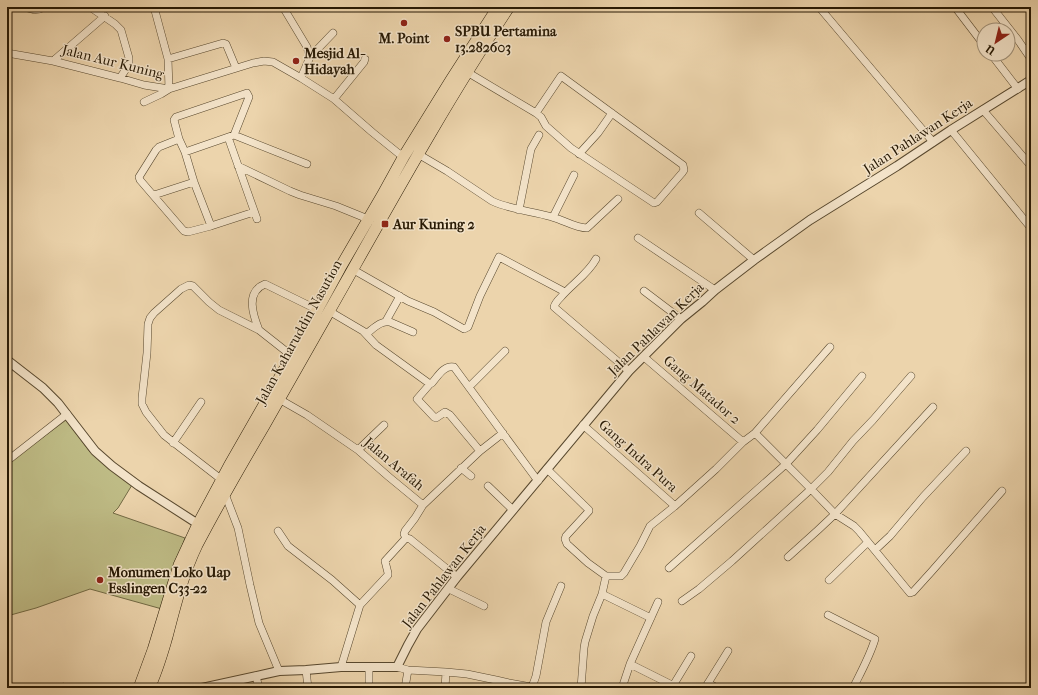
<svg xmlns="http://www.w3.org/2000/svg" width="1038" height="695" font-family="'IM FELL French Canon',serif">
<rect width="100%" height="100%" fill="#ecd4ac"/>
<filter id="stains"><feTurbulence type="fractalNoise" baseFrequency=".005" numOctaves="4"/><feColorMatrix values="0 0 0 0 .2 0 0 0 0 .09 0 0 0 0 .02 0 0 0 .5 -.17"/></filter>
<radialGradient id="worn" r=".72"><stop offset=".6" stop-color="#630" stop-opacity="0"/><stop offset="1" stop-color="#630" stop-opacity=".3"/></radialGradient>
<path fill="#bebb85" stroke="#726a44" d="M66 420 90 452 110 469 132 485 118 508 113 513 185 538 162 609 90 589 36 608 7 616V464Z"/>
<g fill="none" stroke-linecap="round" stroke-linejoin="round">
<g stroke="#58482e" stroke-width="8">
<path id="minor" d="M25 7C33 10 37 11 45 7
M90 7 115 24 121 30 129 58V63L128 66 120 78
M283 7 307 47 310 57 301 78
M819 7 933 142
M955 7 984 45
M992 7 1018 40 1031 59
M7 53 53 61 120 78 144 85 169 89 253 63 264 61 273 62 301 78 334 99 372 132 398 153 404 156
M991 54 1018 89
M310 57 333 33
M168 59 223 43 226 44 236 68
M53 61 105 16
M467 72 536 113 541 117 546 126 571 148 654 203 657 202 682 173 684 170 683 165 561 76 536 113
M334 99 364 62 365 59
M144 102 161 94 169 89 168 59 154 7
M983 110 1031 166
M951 130 1031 228
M228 137 257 219
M179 139 159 147 156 150 139 177 140 180 183 230 184 231 188 232 211 226 254 212
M185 152 234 135 307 164
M418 154 447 171 492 201C511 210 532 211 552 217 564 220 575 228 587 228L618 199
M579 154 598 133 612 113
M238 166 290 191 300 195 336 206 368 219
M154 195 194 182
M519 210 531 149 539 135
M699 213 754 260
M553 217 574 175
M211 226 194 182 185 152 179 139 174 120 176 117 247 93 249 97 234 135
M638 238 715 290
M596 259C588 274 572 284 561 297 558 300 555 303 554 307L629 371
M352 269 408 301 434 312 464 329 468 327 480 296 499 257 565 292
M644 291 681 319
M329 311 363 331 376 345 430 384 432 383C438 376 444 365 454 367L538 481
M386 321 400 296
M259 330C253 315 245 292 265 284L318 310
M366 334C373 329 381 320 390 322L413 332
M644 357 743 442
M430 384 417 399 434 417 436 418 445 412 450 415 480 451
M469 387 505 351
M279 399 307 415 358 450 389 477 423 505
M583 425 675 506
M755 433 811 489 835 514 854 526 859 531 910 593 913 592 932 571 1002 491
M173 443 201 402
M358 450 384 425
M7 461 67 414
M461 468 471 476
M547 469 589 510V511L566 536 565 539 567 544 588 563 606 576H621L624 573 640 546 650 526 675 506 716 469 743 442 755 433 830 347
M222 480 164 435 146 412 142 404V398L147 353 148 324 150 318 154 313 181 289 189 285 193 286 209 302 219 310 259 330 292 356
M488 486 513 510
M225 494 238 528 250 585 259 623 279 671
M278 531 288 546 332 580 360 605 341 667
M406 538 404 534 405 531 415 518 423 505 480 451 503 433
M875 550 890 536 923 497 966 451
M788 557 818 530 835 514 933 407
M669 568 786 464 817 430 862 376
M829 580 868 542
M449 589 484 606
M602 594 651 618
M682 601 699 589 732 561 811 489 828 472 853 441 873 420 911 376
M360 605 388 575V573L385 561 406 538 410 539 457 577
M828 615 875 639C870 656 861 672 853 688
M630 664 672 685 674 684 691 656
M397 667 408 670 446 672 467 674 496 680 509 683 537 688
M306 670 308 688
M256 676 259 688
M708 683 717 688
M532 687 536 676 546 622 561 586
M61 688 63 687
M369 688V667
M405 688 408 670
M445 688 446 672
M581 688 584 648 585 642 593 616 602 594 606 576
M622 688 630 664 658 602
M705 688 728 651"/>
</g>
<g stroke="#58482e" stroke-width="10">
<path id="tertiary" d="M7 360 43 388 58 403 95 451 112 466 139 486 198 524
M202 688 279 671 306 670 341 667H397L408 645 417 629 457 577 629 371 681 319 702 302 715 290 754 260 810 220 897 166 951 130 1031 80"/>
</g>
<g stroke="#271904" stroke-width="12">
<path id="trunk" d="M139 688 153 650 179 565 198 524 229 466 292 356 340 268 383 194 404 156 451 80 498 7
M149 688C157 672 162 654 167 637 175 606 183 574 197 545 218 505 241 465 264 426 285 389 306 352 327 315 386 211 443 106 509 7"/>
</g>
<use href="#minor" stroke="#f3e3c9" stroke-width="7"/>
<use href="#tertiary" stroke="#f3e3c9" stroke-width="8"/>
<use href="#trunk" stroke="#ecd4ac" stroke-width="11"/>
</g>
<g fill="#8f2418" stroke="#f3e3c9" stroke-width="1.5">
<circle cx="404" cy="23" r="4"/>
<circle cx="447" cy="39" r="4"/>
<circle cx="296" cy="61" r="4"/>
<rect x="381" y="220" width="8" height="8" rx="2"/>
<circle cx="100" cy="580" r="4"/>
</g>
<g text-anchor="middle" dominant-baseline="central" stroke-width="3" stroke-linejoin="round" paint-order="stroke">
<g font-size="14" font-weight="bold" fill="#271904" stroke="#f3e3c9" text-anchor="start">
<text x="455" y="31">SPBU Pertamina<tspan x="455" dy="16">13.282603</tspan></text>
<text x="404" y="38" text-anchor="middle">M. Point</text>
<text x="304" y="53">Mesjid Al-<tspan x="304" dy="16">Hidayah</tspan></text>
<text x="393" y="224">Aur Kuning 2</text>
<text x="108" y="572">Monumen Loko Uap<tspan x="108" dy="16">Esslingen C33-22</tspan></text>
</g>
<g font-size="14" fill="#271904" stroke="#f3e3c9">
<text transform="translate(113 62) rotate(14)">Jalan Aur Kuning</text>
<text transform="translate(918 136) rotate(-33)">Jalan Pahlawan Kerja</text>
<text transform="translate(656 329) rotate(-44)">Jalan Pahlawan Kerja</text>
<text transform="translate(299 332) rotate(-61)">Jalan Kaharuddin Nasution</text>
<text transform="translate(702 390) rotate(41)">Gang Matador 2</text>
<text transform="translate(638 456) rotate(42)">Gang Indra Pura</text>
<text transform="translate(394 464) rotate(40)">Jalan Arafah</text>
<text transform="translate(444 576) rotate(-52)">Jalan Pahlawan Kerja</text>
</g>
</g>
<rect width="1038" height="695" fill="none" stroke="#ecd4ac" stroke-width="24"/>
<rect x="8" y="8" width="1022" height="679" fill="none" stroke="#271904" stroke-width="2"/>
<rect x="12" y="12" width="1014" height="671" fill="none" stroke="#271904"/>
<g transform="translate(996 42) rotate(215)"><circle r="19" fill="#f3e3c9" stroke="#a1927a"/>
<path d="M0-3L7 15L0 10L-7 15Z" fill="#8f2418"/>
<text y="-6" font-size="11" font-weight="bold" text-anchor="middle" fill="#271904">U</text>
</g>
<rect width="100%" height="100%" filter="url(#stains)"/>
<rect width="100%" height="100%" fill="url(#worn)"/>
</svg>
